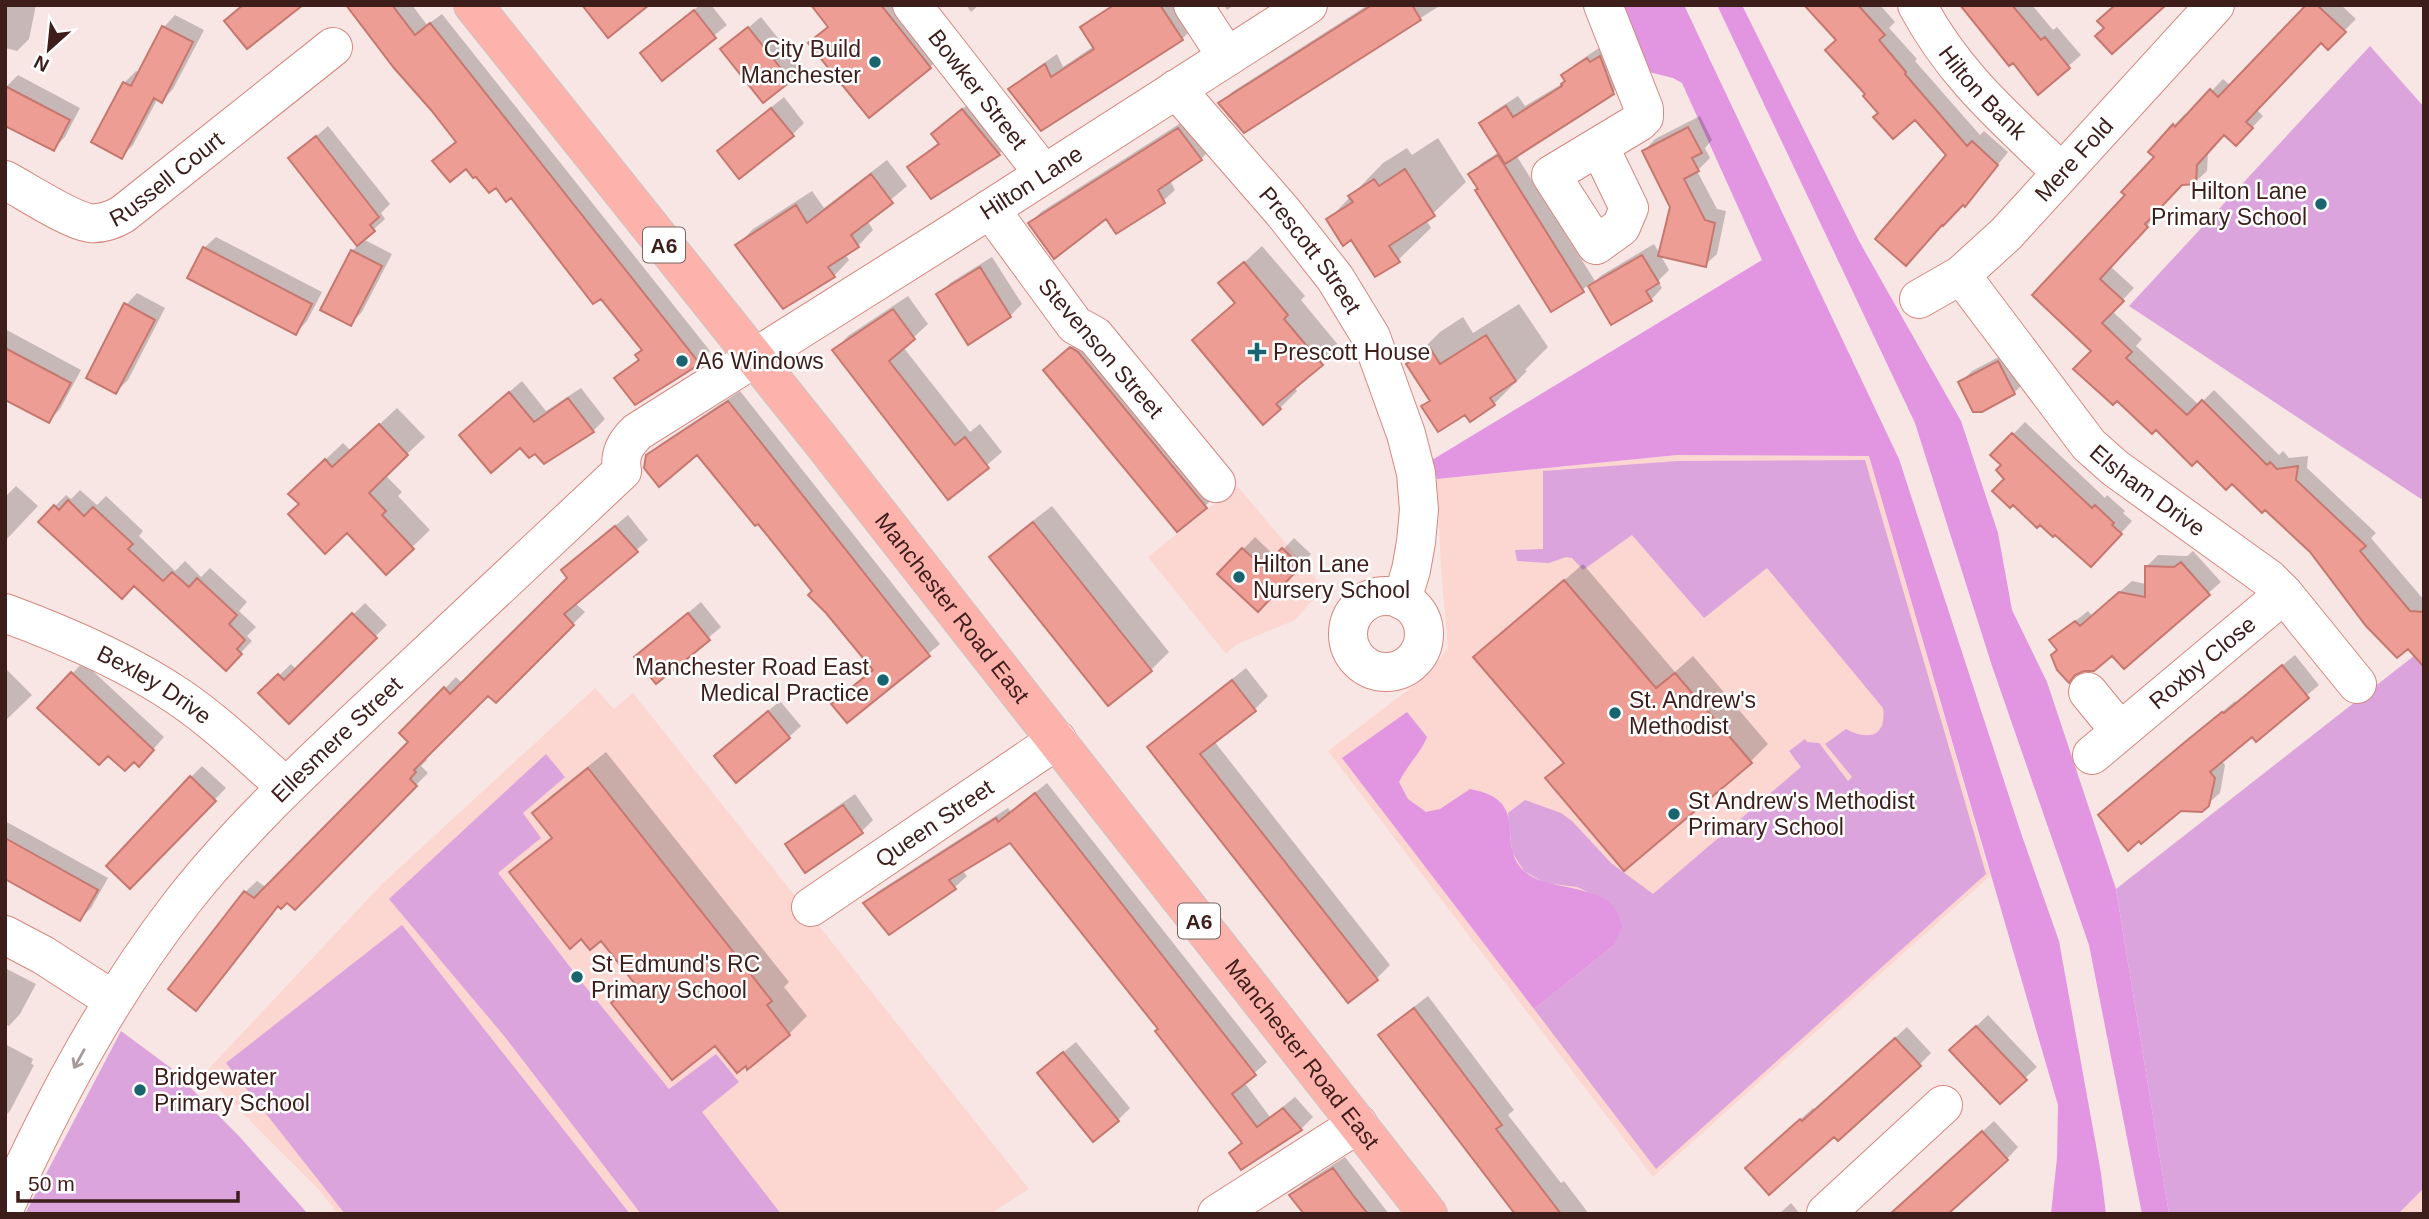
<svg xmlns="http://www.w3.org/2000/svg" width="2429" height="1219" font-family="Arial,sans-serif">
<rect width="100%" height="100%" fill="#f8e6e4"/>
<path fill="#fcd6d1" d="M1677 455 1869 456 1990 876 1653 1177 1328 751 1425 677 1448 648 1441 568 1437 479Z
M1237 486 1324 588 1295 620 1237 644 1226 654 1148 557Z
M595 688 614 709 633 693 1029 1189 990 1214H338L320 1191 204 1074 382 884Z
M2424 1188V1214H2398Z"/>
<path fill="#dca4dc" d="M2370 46 2424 107V496L2421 499 2129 306Z
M1865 460 1986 874 1656 1169 1534 1009 1613 946 1601 898 1577 887 1545 883 1524 871 1512 852 1508 813 1525 800 1561 813 1572 821 1611 863 1653 894 1801 767 1789 751 1805 739 1807 742 1819 743 1848 781 1852 777 1825 744 1846 729C1868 741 1887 737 1883 708L1767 568 1704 618 1632 535 1583 570 1572 558 1566 557 1549 563 1517 561 1515 550 1543 549V471L1677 461Z
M2424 648V1188L2398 1214H2169L2116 889Z
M546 754 565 777 523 813 541 838 498 873 580 980 669 1089 716 1054 739 1082 702 1112 781 1214H641L505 1037 389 899Z
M402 925 630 1214H345L226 1063Z
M121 1031 171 1068 239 1136 308 1214H25Z"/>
<path fill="#e296e2" d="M1615 5H1684L1899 459 2022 836 2059 941 2101 1173 2106 1214H2051L2057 1158 2058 1105 1869 456 1677 455 1437 479 1432 460 1762 260 1682 83 1673 78 1649 72Z
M1717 5H1742L1859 241 1961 421 1998 533 2012 610 2047 682 2116 889 2169 1214H2142L2089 945 1992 666 1915 423Z
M1407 712 1427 737C1420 754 1408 764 1399 782L1408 799 1426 812 1440 809 1470 789C1533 801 1494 842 1524 871 1546 892 1598 882 1617 911 1619 915 1620 922 1622 927L1613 946 1534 1009 1342 758Z"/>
<path fill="#0003" d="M5 5H36L29 39 17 51 5 48Z
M348 5H412L427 25 442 14 710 351 699 362 636 402 616 378 640 358 643 349 601 296 512 195 466 167 435 161 457 141Z
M700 5H711L727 25 662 78 643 53Z
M814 5H907L944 52 930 67 811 43 829 25Z
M966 5H979L971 12Z
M1121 5H1179L1194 27 1182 39 1010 89 1022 78 1057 54 1063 67 1094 46Z
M1224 5H1234L1227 10Z
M1368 5H1441L1244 131 1221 103 1232 92Z
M1806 5H1880L1895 22 1889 28 1917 59 1915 61 1980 135 1984 131 2008 152 1976 193 1915 117 1880 113 1838 39Z
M1963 5H2032L2053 30 2057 27 2081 55 2039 92Z
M2308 5H2341L2356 19 2328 47 2321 41 2256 109 2263 116 2248 132 2225 133 2208 152 2207 171 2195 182 2182 183 2155 211 2158 214 2110 266 2134 288 2112 311 2142 339 2136 346 2199 405 2214 390 2279 455 2283 451 2289 458 2308 456 2307 468 2376 533 2371 538 2424 600V644L2311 551 2034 295 2127 195 2156 157 2174 125 2185 114 2188 116 2223 79 2231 86Z
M175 15 204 30 173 89 162 101 158 98 133 145 122 156 124 83 136 71 140 73 164 27Z
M761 17 802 68 790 80 723 49Z
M1599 48 1625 80 1613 92 1516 155 1595 281 1602 275 1654 244 1669 270 1658 281 1662 288 1651 300 1611 323 1589 284 1582 290 1479 189 1470 175 1482 163 1499 152 1482 123 1493 112 1518 96 1525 106 1565 82 1567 80 1564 75 1575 64Z
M18 75 80 108 65 137 53 149 5 88Z
M784 97 804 123 792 135 731 140Z
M975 98 1010 142 999 154 909 167 939 142 933 134Z
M1700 116 1712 140 1705 148 1710 158 1697 171 1717 209 1726 211 1717 254 1705 265 1644 151 1655 139Z
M1190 117 1212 148 1201 159 1170 180 1175 190 1163 201 1030 223 1041 212Z
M328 126 390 204 381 213 385 219 363 239 392 254 362 312 350 324 352 251 358 245 291 158Z
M1438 138 1466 182 1426 220 1431 228 1398 260 1352 238 1328 220 1383 163 1407 148 1412 155Z
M887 160 907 186 867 220 873 230 858 246 845 254 849 260 834 276 738 245 753 229 812 191 824 208Z
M216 237 322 292 307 321 296 333 204 248Z
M1262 246 1305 296 1301 300 1339 346 1294 386 1297 391 1280 408 1194 340 1236 302 1221 284Z
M992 257 1022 304 1010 316 939 294 950 283Z
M137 293 165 308 128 380 116 392 126 305Z
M908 296 928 324 903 347 970 432 980 424 1002 452 949 498 834 351 848 336Z
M1519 304 1548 347 1525 370 1527 371 1494 404 1424 406 1431 399 1408 364 1440 332 1463 317 1473 333Z
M5 329 81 370 60 409 49 421 5 397Z
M1083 337 1217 495 1205 506 1057 359Z
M2010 351 2026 381 2014 393 1960 383 1972 371Z
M522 381 546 411 581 388 605 419 593 431 544 462 536 451 473 423Z
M740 391 940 644 848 721 833 704 874 668 758 521 697 453 647 456 659 445Z
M397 408 425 437 385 475 402 492 398 496 430 530 386 572 347 531 301 504 308 476 343 443 351 451Z
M2025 422 2105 498 2107 495 2125 511 2123 513 2132 521 2103 553 2007 479 2003 465 1993 455Z
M16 486 38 506 5 541V497Z
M80 490 97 505 106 496 143 531 139 536 175 571 185 561 201 577 210 568 247 602 239 611 256 627 247 636 252 641 226 668 55 506 66 495 71 499Z
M1052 506 1169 652 1151 670 1108 704 991 557 1008 540Z
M628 515 648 540 575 603 585 612 496 701 488 693 424 757 427 760 421 766 428 773 295 907 287 900 280 905 208 997 196 1009 245 892 257 881 267 888 411 742 401 733 456 677 463 684 570 578 575 559Z
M1255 537 1276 557 1294 538 1311 554 1269 598 1219 574Z
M2193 551 2221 582 2124 667 2112 653 2059 650 2051 640 2088 611 2092 616 2132 581 2146 584 2147 566 2158 555 2187 556Z
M1583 564 1675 672 1693 656 1768 744 1750 762 1548 779 1565 761 1476 657Z
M701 602 721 627 657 682 648 646Z
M365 603 387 625 289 721 261 693 291 664 297 670Z
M2295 655 2319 685 2256 739 2252 735 2221 760 2225 765 2220 793 2201 810 2112 804 2199 731 2235 701 2236 703Z
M83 662 164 737 150 753 72 674Z
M5 668 32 695 5 721Z
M1246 668 1268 696 1255 709 1214 741 1390 965 1376 979 1149 747 1162 734Z
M780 701 801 726 789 737 728 745Z
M606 752 789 982 784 987 807 1016 789 1034 748 1067 715 1043 613 1003 636 982 601 938 511 872 553 836 534 813 552 795Z
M202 766 226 788 130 887 191 777Z
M1047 783 1267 1062 1244 1082 1270 1117 1295 1097 1313 1117 1301 1129 1242 1168 1231 1153 1242 1141 1160 1029 1010 841 962 870 967 876 955 887 889 933 866 904 877 892 1008 808 1011 812Z
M855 794 873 820 861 832 787 845 799 833Z
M5 821 108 878 91 908 80 919 5 877Z
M5 968 36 984 20 1014 9 1026 5 1024Z
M1428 996 1514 1110 1508 1115 1561 1183 1564 1181 1589 1214H1517L1381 1035 1394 1022Z
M1988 1015 2037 1067 2025 1078 1963 1039Z
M1907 1027 1931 1053 1919 1065 1834 1134 1759 1157 1813 1108 1815 1110Z
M1076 1042 1130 1108 1118 1120 1051 1062Z
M5 1044 33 1059 31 1064 34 1065 10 1111 5 1116Z
M1994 1121 2018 1147 2007 1159 1913 1195Z
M1345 1157 1389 1214H1320L1292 1195 1303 1184Z
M1791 1203 1800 1214H1779Z"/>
<path fill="#ee9d94" stroke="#c67870" stroke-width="2" d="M243 5H303L247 49 224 21Z
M346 5H392L415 35 430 23 700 364 635 405 614 378 639 360 635 355 642 350 601 299 593 304 511 198 506 202 496 188 489 193 476 177 473 178 466 169 450 182 432 161 456 142 431 110 394 68Z
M582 5H649L608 38Z
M811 5H881L931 68 869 118 808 43 828 27Z
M1114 5H1160L1183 40 1041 131 1008 89 1045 64 1051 77 1094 49 1080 27Z
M1372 5H1412L1421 20 1244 133 1218 103Z
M1804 5H1858L1885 35 1879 40 1906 72 1905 74 1967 146 1972 141 1998 165 1965 207 1963 205 1943 226 1942 225 1906 266 1875 239 1946 155 1915 120 1893 139 1873 117 1878 113 1863 96 1865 94 1825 50 1836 40Z
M1960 5H2012L2041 40 2045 37 2070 68 2038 95 2013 63 2009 66Z
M2115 5H2166L2112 54 2095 36 2104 28 2097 21Z
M2306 5H2317L2346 32 2328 50 2321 43 2246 122 2253 128 2236 146 2224 135 2197 165 2196 184 2182 185 2145 224 2148 227 2100 279 2124 301 2102 323 2132 352 2126 358 2187 415 2202 400 2267 465 2270 462 2277 469 2298 466 2296 480 2366 546 2360 551 2410 611 2424 612V667L2408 649 2397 658 2366 626 2310 552 2265 510 2262 513 2232 484 2226 490 2197 461 2192 466 2156 430 2152 434 2117 401 2113 405 2073 369 2091 351 2032 295 2125 195 2121 192 2154 157 2148 152 2173 124 2175 127 2210 89 2218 97Z
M694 10 716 38 662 81 640 53Z
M162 26 193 42 162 103 154 98 122 159 91 142 123 82 131 86Z
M748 27 791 81 763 103 720 49Z
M1600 56 1614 94 1505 164 1479 123 1506 106 1513 117 1562 86 1561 84 1565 81 1561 75 1587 58 1590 62Z
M5 86 70 120 54 151 5 126Z
M771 108 794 136 739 179 717 151Z
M962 109 1000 155 931 199 907 167 939 144 931 134Z
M1688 127 1702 153 1692 158 1699 171 1684 179 1705 220 1715 223 1706 267 1658 256 1670 207 1642 151Z
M1178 128 1202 160 1158 190 1165 203 1116 234 1106 219 1054 259 1028 223Z
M316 136 379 217 370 225 375 231 357 246 288 158Z
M1498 155 1584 292 1551 312 1475 190 1478 189 1468 174Z
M1405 169 1435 216 1389 246 1400 262 1375 277 1351 240 1343 246 1326 219 1353 202 1348 196 1374 179 1379 186Z
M871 174 893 203 851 235 859 247 828 267 835 277 783 309 735 245 796 205 807 223Z
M203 247 312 304 296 335 187 278Z
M351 250 382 266 351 326 320 310Z
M1642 255 1659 283 1646 291 1652 301 1611 325 1588 286Z
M1244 262 1288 315 1284 319 1323 365 1276 404 1281 409 1263 425 1192 340 1235 303 1218 283Z
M980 267 1011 317 968 345 936 294Z
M124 303 155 320 116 394 86 378Z
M893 309 915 339 889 361 955 445 965 437 989 468 948 500 832 350Z
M1486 335 1516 381 1490 398 1495 405 1470 422 1465 415 1438 432 1421 406 1430 401 1406 364 1430 348 1440 364Z
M1070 347 1078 352 1207 508 1177 532 1043 370Z
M5 348 71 383 49 423 5 400Z
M1998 361 2015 394 1982 412H1973L1958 382Z
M509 392 534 422 568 398 594 432 544 464 535 454 529 458 520 448 491 473 459 435Z
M728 401 930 656 847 723 831 704 873 670 826 613 808 595 812 591 758 524 755 526 697 455 659 487 644 468 646 455Z
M379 424 408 455 369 493 386 511 382 515 414 549 386 575 347 533 325 554 288 514 299 504 288 494 325 459 332 467Z
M2012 433 2092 508 2095 505 2114 523 2112 525 2122 534 2091 567 2055 535 2053 537 2040 525 2037 528 2013 505 2010 508 1992 491 2004 479 1996 470 2001 465 1990 455Z
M68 500 84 516 93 507 133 544 128 549 163 581 172 572 189 587 197 578 237 615 229 624 245 640 237 649 242 654 226 671 134 586 122 599 38 522 54 505 59 510Z
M1033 522 1152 671 1108 706 989 557Z
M615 526 638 552 564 614 574 625 496 703 488 696 414 770 416 772 410 779 417 786 295 910 287 903 281 909 278 906 196 1011 168 989 244 891 254 898 408 742 399 733 444 687 450 694 567 578 561 570Z
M1242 548 1263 567 1282 548 1301 566 1258 612 1217 574Z
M2181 562 2210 595 2124 669 2112 656 2094 671H2084L2075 675 2069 683 2057 670 2051 655 2057 650 2049 640 2075 621 2080 626 2119 592 2145 597V566L2174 567Z
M1564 580 1656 688 1675 673 1752 763 1624 871 1545 778 1564 763 1473 657Z
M352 613 377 638 289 724 258 693 278 674 284 680Z
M688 613 710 640 656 684 634 657Z
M2282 665 2309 698 2256 742 2252 737 2210 772 2215 778 2209 806 2202 812 2181 811 2141 844 2139 841 2128 851 2098 815 2185 742 2222 712 2224 713Z
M71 672 154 750 139 767 134 762 125 771 108 756 99 765 37 708Z
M1232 680 1256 711 1200 754 1378 980 1348 1003 1147 747Z
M768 711 790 738 736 783 714 756Z
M588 768 772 1001 767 1005 790 1035 747 1070 746 1066 737 1073 715 1046 672 1080 611 1003 635 984 601 941 590 950 581 939 570 949 509 872 552 838 532 813Z
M190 776 216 801 130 889 106 866Z
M1035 793 1256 1075 1232 1094 1257 1127 1283 1108 1302 1130 1241 1170 1229 1153 1242 1143 1155 1031 1158 1029 1010 843 949 880 956 889 889 935 863 903 996 818 998 822Z
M843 805 863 833 805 873 785 844Z
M5 838 98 890 80 921 5 879Z
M1414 1008 1502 1125 1496 1129 1561 1214H1515L1378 1035Z
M1976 1026 2027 1080 2000 1104 1949 1050Z
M1895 1038 1921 1066 1838 1141 1834 1137 1769 1195 1745 1168 1800 1119 1802 1121Z
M1063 1052 1119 1121 1093 1142 1037 1073Z
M1982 1131 2008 1160 1948 1214H1890Z
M1333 1168 1355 1198 1368 1214H1304L1289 1195Z"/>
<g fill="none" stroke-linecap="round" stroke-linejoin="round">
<g stroke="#d6877e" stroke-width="40">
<g id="minor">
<path id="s1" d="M912 5 1044 174"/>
<path d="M1193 5 1227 57"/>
<path id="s2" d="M1917 5C1954 75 2005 118 2061 172"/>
<path id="s3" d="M1176 89 1283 212 1335 278 1371 337 1406 434 1416 473 1419 510 1416 542 1411 570 1402 600"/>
<path d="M1599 146 1629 208 1621 227 1596 245 1551 175 1639 122 1644 117V109L1603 5"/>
<path id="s4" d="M5 180C26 191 69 220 90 223 102 224 113 220 123 214L333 47"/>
<path d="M990 209 1075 325 1095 336 1216 483"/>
<path id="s5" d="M1961 275 2089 445 2115 468 2269 579 2284 594 2357 684"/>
<path id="s6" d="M1919 299 1961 275 2006 234 2215 5"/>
<circle cx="1386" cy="634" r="38"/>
<path id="s7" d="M5 613C65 635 126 661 179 697 217 723 251 756 286 787"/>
<path d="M2088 692 2120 731"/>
<path id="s8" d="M2092 755 2284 594"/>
<path id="s9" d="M811 907 1057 740"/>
<path d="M5 935 43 955 113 1000"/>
<path id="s10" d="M5 1207C55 1098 109 996 183 901 242 826 313 761 382 696 462 621 542 546 622 471 619 454 625 444 637 432L948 236 1308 5"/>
<path d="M1826 1213 1943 1105"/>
<path d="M1217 1214 1358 1124"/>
</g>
</g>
<g stroke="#cdc4c4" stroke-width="40">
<g id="major">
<path id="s11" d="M473 5 819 438 1428 1214"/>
</g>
</g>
<use href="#minor" stroke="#fff" stroke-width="38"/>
<use href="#major" stroke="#feb2ac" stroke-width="38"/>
</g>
<defs><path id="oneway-shaft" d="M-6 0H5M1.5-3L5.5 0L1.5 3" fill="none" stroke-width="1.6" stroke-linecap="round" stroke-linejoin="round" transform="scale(1.75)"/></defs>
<use stroke="#a89a98" href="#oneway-shaft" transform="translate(79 1059) rotate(119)"/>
<g fill="#19656f" stroke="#fff" stroke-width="2.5">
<circle cx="875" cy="62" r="7"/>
<circle cx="2321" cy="204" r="7"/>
<path d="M1253.5 341.5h7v7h7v7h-7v7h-7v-7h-7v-7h7z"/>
<circle cx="682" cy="361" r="7"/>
<circle cx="1239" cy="577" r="7"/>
<circle cx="883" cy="680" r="7"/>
<circle cx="1615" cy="713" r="7"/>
<circle cx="1674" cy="814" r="7"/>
<circle cx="577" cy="977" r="7"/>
<circle cx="140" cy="1090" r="7"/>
</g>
<g text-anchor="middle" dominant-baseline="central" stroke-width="5" stroke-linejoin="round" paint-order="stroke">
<g fill="#fff" stroke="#77625f" stroke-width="2">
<rect x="643" y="227.5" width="42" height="35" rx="5"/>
<rect x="1178" y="903.5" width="42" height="35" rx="5"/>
</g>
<g font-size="21" font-weight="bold" fill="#3d1e1b">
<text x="664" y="245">A6</text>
<text x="1199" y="921">A6</text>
</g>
<g font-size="23" fill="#3d1e1b" stroke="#fff" text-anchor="start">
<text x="861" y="49" text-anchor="end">City Build<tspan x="861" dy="26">Manchester</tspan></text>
<text x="2307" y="191" text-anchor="end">Hilton Lane<tspan x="2307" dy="26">Primary School</tspan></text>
<text x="1273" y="352">Prescott House</text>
<text x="696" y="361">A6 Windows</text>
<text x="1253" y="564">Hilton Lane<tspan x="1253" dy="26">Nursery School</tspan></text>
<text x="869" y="667" text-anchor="end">Manchester Road East<tspan x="869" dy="26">Medical Practice</tspan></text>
<text x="1629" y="700">St. Andrew's<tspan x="1629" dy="26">Methodist</tspan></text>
<text x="1688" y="801">St Andrew's Methodist<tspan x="1688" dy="26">Primary School</tspan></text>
<text x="591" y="964">St Edmund's RC<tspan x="591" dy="26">Primary School</tspan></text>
<text x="154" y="1077">Bridgewater<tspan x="154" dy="26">Primary School</tspan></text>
</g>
<g font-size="23" fill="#3d1e1b" stroke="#fff">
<text stroke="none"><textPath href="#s1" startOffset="107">Bowker Street</textPath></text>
<text stroke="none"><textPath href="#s2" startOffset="110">Hilton Bank</textPath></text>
<text stroke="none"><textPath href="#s6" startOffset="210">Mere Fold</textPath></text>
<text stroke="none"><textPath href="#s4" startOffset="186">Russell Court</textPath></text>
<text stroke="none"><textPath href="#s10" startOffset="1480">Hilton Lane</textPath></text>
<text stroke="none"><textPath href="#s3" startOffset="210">Prescott Street</textPath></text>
<text transform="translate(1101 348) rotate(49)">Stevenson Street</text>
<text stroke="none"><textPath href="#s5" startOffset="287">Elsham Drive</textPath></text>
<text stroke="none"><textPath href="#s11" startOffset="770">Manchester Road East</textPath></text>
<text stroke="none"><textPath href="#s8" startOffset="144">Roxby Close</textPath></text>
<text stroke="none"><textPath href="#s7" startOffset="166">Bexley Drive</textPath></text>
<text stroke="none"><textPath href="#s10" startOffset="578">Ellesmere Street</textPath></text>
<text stroke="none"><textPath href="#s9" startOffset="149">Queen Street</textPath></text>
<text stroke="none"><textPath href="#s11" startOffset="1337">Manchester Road East</textPath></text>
</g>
</g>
<rect width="2429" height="1219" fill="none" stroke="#3d1e1b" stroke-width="14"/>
<g transform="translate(49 49) rotate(207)" stroke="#ffffff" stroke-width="5" paint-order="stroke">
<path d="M0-5L12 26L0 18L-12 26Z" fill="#3d1e1b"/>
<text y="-10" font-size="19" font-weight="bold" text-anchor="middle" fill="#3d1e1b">N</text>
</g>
<path d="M18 1191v10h220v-10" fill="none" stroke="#3d1e1b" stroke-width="3.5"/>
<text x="28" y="1191" font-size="21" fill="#3d1e1b" stroke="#ffffff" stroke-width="5" paint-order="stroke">50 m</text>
</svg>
